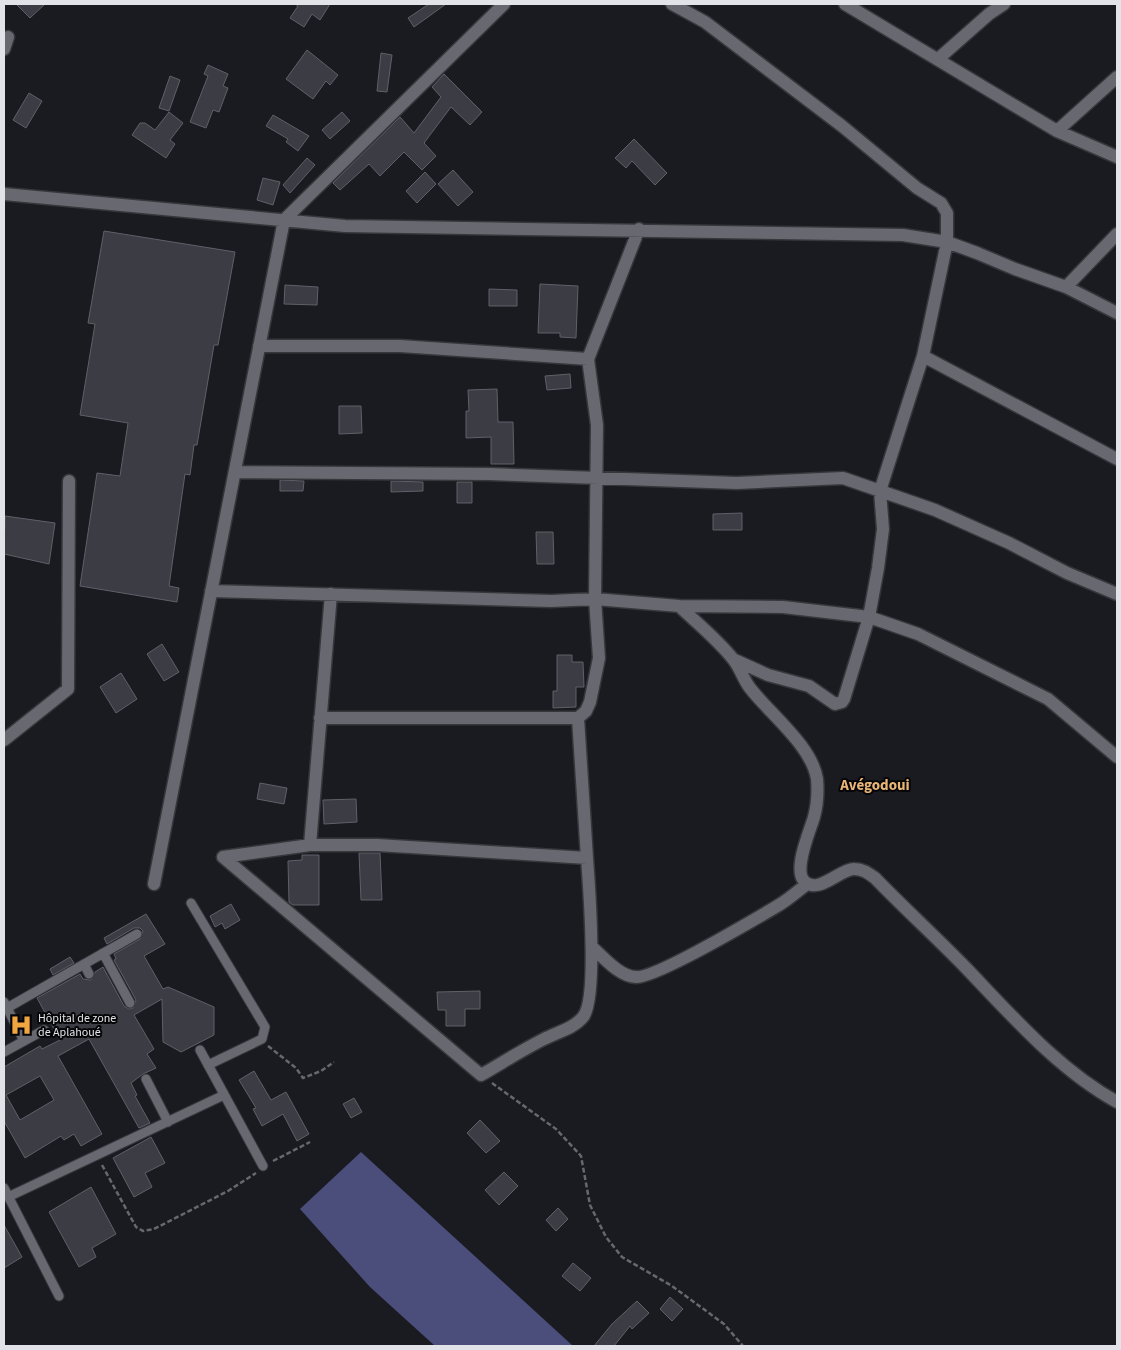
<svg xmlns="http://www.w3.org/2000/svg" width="1121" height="1350" font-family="'Source Sans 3',sans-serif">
<rect width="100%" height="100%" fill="#1a1a21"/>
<path fill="#4b4e7b" d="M361 1152 573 1346H435L370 1287 300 1209Z"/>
<path fill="#3c3d44" stroke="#5f6068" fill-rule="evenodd" d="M16 4H45L30 18Z
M295 4H330L320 20 312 14 304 27 290 18 298 6Z
M429 4H446L414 27 408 18Z
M307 50 338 75 330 85 326 81 313 99 286 79Z
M381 53 392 55 387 92 377 91Z
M208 65 228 74 223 86 228 88 219 112 213 110 206 128 190 122 208 76 204 74Z
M444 74 482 112 470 125 451 107 424 143 436 156 422 170 404 152 380 176 369 164 340 190 333 183 400 117 414 133 441 97 432 87Z
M170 76 180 80 169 111 159 108Z
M29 93 42 101 26 128 13 120Z
M169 112 183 123 170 140 175 144 166 158 132 135 140 123H145L155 130Z
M342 112 350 121 330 139 322 130Z
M273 115 309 136 298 151 286 142 288 139 266 126Z
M634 139 667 173 655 185 632 161 626 168 615 158Z
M307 158 315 165 290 193 283 185Z
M453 170 473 192 458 206 438 184Z
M425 172 436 184 417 203 406 191Z
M263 178 280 182 273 205 257 200Z
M104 231 235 252 218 345H214L197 445H194L190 475 185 474 169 586 179 588 177 602 80 586 97 473 120 476 128 423 80 415 95 324 88 323Z
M540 284 578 286 576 338 560 337V333H538Z
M285 285 318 287 317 305 284 304Z
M489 289 517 290V306H489Z
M570 374 571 388 547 390 545 376Z
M497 389 498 422H513L514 464H491V437L466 438V411H469L468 390Z
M339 406H361L362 433 339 434Z
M280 480 304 481 303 491H280Z
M391 481 423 482V491L391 492Z
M457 482H472V503H457Z
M742 513V530H713V514Z
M5 516 55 523 49 564 4 554Z
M536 532H553L554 564H537Z
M162 644 179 672 164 681 147 654Z
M557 655H572V662H583L584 687H576V707L553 708V691H557Z
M121 673 137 699 116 713 100 687Z
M260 783 287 788 284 804 257 799Z
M356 799 357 822 324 824 323 800Z
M359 853H380L382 900H361Z
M302 855H319V905H293L289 902 288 861 302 860Z
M231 904 240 920 225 929 222 923 215 927 210 916Z
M146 914 165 944 144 956 163 989 168 987 214 1007V1035L181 1052 163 1042 162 999 134 1015 154 1049 147 1054 156 1068 143 1074 131 1083 137 1095 135 1096 150 1123 139 1128 89 1039 58 1056 102 1134 81 1146 74 1134 64 1140 61 1136 25 1158 4 1121V1067L40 1046 42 1049 60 1040 37 998 80 974 83 979 91 980 95 972 103 967 124 1006 129 1009 133 1008 136 1000 114 960 116 959 114 954 140 939 143 931 140 928H134L107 944 104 938ZM40 1076 54 1100 20 1120 6 1095Z
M70 957 74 963 53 975 50 969Z
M480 991V1009H465V1026H446V1010H438L437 992Z
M254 1071 271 1100 286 1092 309 1134 297 1141 283 1114 262 1126 253 1109 256 1108 239 1080Z
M354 1098 362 1112 351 1118 343 1104Z
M480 1120 500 1141 486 1153 467 1133Z
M151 1137 165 1163 145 1173 152 1187 134 1197 113 1158Z
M504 1172 518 1186 499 1205 485 1190Z
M91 1187 116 1234 92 1248 96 1257 79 1267 49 1212Z
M558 1208 568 1219 556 1231 546 1220Z
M4 1225 22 1257 4 1268Z
M573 1263 591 1278 580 1291 562 1276Z
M670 1297 683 1309 672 1321 660 1309Z
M637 1301 649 1313 632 1329 630 1326 614 1346H594L612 1324Z"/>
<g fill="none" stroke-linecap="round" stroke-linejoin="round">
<g stroke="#36373b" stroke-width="11">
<path id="service" d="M191 903 265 1027 262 1039 208 1065
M103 953 130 1003
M84 964 89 974
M4 1002 24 1041
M7 1008 137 934
M200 1050 263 1166
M4 1052 44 1030
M146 1079 168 1122
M4 1188 59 1296
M8 1197 224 1095"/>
</g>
<g stroke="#36373b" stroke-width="15">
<path id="minor" d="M672 4 705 22 842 126 917 188 941 203 947 213V242L923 356 880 491 883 529 878 568 869 617 844 699 842 702 835 704 809 686 768 675 735 660
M845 4 1057 131 1117 157
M4 49 8 37
M938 59 989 14 1004 4
M1057 131 1117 77
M4 194 345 226 903 235 947 242 977 253 1015 269 1066 287 1117 313
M1066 287 1117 234
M259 346H400L588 359
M923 356 1117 459
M235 472 489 474 737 483 843 478 935 510 1009 543 1067 573 1117 594
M211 591 551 601 595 599 679 606 783 607 869 617 918 634 1048 699 1117 757
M679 606C697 623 717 639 733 659 740 667 743 679 750 688 770 714 812 746 817 779 818 791 817 806 814 817 810 831 792 871 805 882 819 894 840 869 854 869 863 869 868 873 875 878 905 909 937 938 967 969 1013 1017 1059 1070 1117 1102
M320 718H578L586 711 590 702 599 658 595 599 597 425 588 359 639 229
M578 718 587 858
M4 740 68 689 69 481
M310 845H377L587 858C589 885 598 999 583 1017 573 1029 557 1032 544 1039 522 1050 502 1063 481 1075L223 857Z
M310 845 331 594
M154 884 284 220 504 4
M592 947C603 957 620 977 636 977 656 978 757 918 779 905 789 899 798 891 807 884"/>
</g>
<path stroke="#67676d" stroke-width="2.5" stroke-dasharray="5 2.5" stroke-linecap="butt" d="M268 1046 296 1068 303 1078 321 1071 334 1062
M492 1083 556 1129 581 1156 590 1205 606 1237 622 1257 672 1286 724 1324 743 1346
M273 1161 310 1142
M102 1165 136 1227 143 1231 154 1229 228 1191 256 1173"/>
<use href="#service" stroke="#676870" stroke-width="9"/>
<use href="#minor" stroke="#676870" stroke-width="12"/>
</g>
<defs>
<g id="hospital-bare" transform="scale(1.725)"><path d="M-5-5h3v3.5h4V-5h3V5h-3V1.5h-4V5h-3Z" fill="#f1a640" stroke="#060608" stroke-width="2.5" paint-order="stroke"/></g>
</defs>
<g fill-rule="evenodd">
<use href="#hospital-bare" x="21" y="1025"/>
</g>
<g text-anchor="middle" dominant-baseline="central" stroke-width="4" stroke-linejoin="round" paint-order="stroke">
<g font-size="12" fill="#e2e3e8" stroke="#060608" text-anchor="start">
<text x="38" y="1018">Hôpital de zone<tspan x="38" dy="14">de Aplahoué</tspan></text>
</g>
<g font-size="15" font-weight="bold" fill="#e9b576" stroke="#060608">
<text x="875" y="785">Avégodoui</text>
</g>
</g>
<rect width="1121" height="1350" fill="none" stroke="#e2e3e8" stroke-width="10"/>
</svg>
